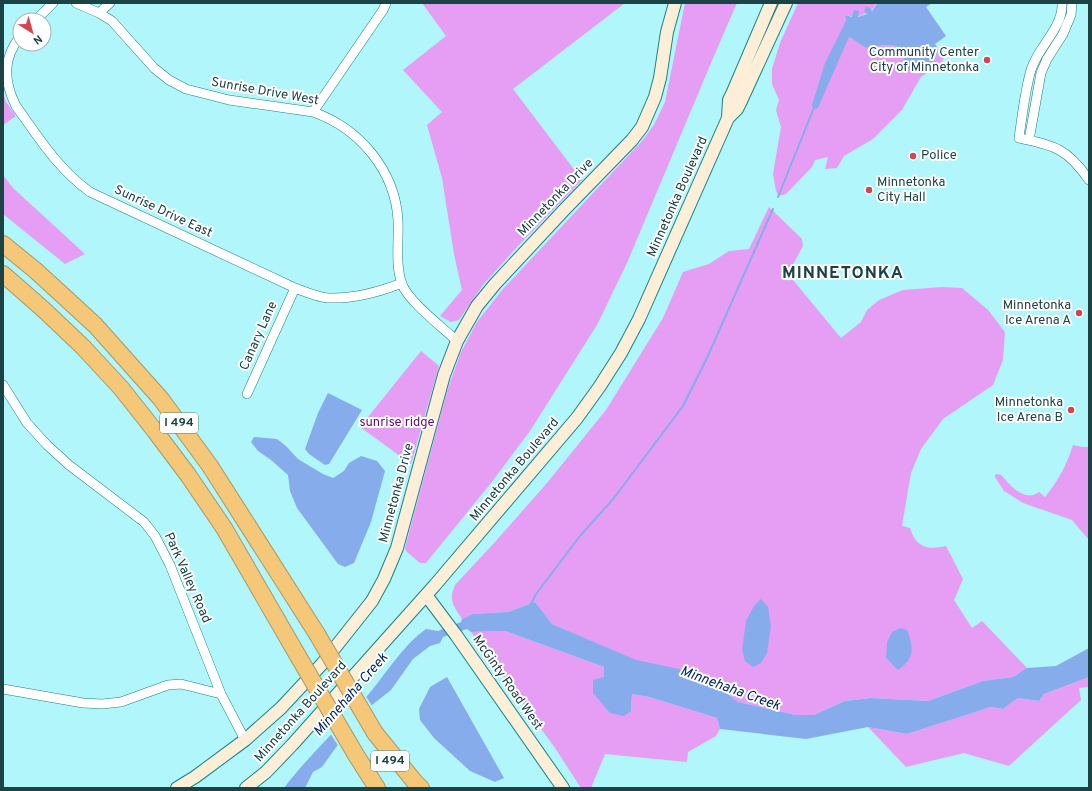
<svg xmlns="http://www.w3.org/2000/svg" width="1092" height="791" font-family="Overpass,sans-serif">
<rect width="100%" height="100%" fill="#b0f6fa"/>
<path fill="#e59ef3" d="M422 3H625L513 89 582 180 517 247 483 285 459 320 451 322 440 316 462 290 454 254 442 178 427 125 442 112 403 70 446 36Z
M685 3H737L714 56 627 263 597 325 530 431 491 483 426 563H420L406 551 405 548 448 388 461 352 477 322 503 289 642 141 654 125 665 102Z
M798 3H878C869 14 859 19 845 15L849 37 866 48C877 47 899 39 903 55 904 59 904 63 904 67L933 62 939 50 944 57 942 62 921 77 902 110 873 139 844 156 837 168 825 169 828 157 815 160 812 167 786 194 779 196 776 191 773 174 781 127 776 110 779 100 772 84V69L780 43Z
M3 93 6 102 16 116 3 125Z
M3 175 13 188 85 254 65 264 3 214Z
M769 207 802 239 803 246 788 274 841 338 861 322 867 310 879 300 903 290 942 287 962 288 988 310 1005 332 1003 360 993 385 943 419 921 449 911 473 902 526 910 528C916 548 927 550 946 546L963 579 954 600 972 628 982 621 1027 668 1013 677 983 681 928 701 871 698 845 701 814 715H796L738 702 699 673 636 661 552 624 535 602 508 612 473 614 462 619C454 606 448 601 455 585L495 542 547 483 606 410 663 318 683 272 709 264 729 251 749 249Z
M421 351 439 366 411 464 360 427Z
M1073 445 1082 447H1089V540L1072 520 1023 503 1004 491 995 477V475L997 474 1001 475C1010 485 1024 503 1039 492L1045 497C1058 481 1067 465 1073 445Z
M505 631 604 667V677L631 711 632 694 649 697 717 718 720 729 716 736 688 752 687 762 605 754 591 788H581L555 748 471 632Z
M1089 677V687L1079 688 1081 700 1009 766 964 753 906 767 868 727 907 734 991 707 1003 709 1018 698 1039 701 1044 694Z"/>
<path fill="#87acec" d="M878 3H932L926 7 946 36 935 44 939 50 933 62 919 73 904 67C904 63 904 59 903 55 899 39 877 47 866 48L849 37 818 108 813 110 812 105 825 63 846 21 845 15 852 17 854 10 859 11 858 17 867 14 864 11 866 7 870 8 872 11Z
M328 393 362 410 329 464 325 465 309 454 305 449 318 413Z
M254 437 277 439 286 446 298 459 323 474 333 478 344 471 349 463 361 456 377 461 385 471 371 522 354 563 345 567 338 564 297 508 290 491 288 475 271 460 258 451 251 442Z
M761 599 768 607 771 626 767 653 761 663 753 667 745 661 742 650 746 621 754 606Z
M535 602 552 624 636 660 699 673 738 702 796 715H814L845 701 871 698 928 701 983 681 1013 677 1027 668 1056 666 1089 648V677L1044 694 1039 701 1018 698 1003 709 991 707 907 734 868 727 806 739 720 729 717 718 649 697 632 694 631 711 624 716 610 713 593 693V680L604 677V667L505 631 471 632 467 629 443 637 440 643 430 646 413 659 391 690 372 705 337 746 322 767 313 772 305 788H284C309 755 340 727 368 695 386 674 403 645 426 629L438 631 461 622 462 619 473 614 508 612Z
M900 628 907 630C914 648 915 658 898 670L886 658 887 642 892 632Z
M447 677 504 778 495 782 470 771 434 738 420 720 419 709 430 687Z"/>
<path fill="#b0f6fa" d="M365 695 373 707 339 747 330 733Z"/>
<g fill="none" stroke-linecap="round" stroke-linejoin="round">
<path stroke="#87acec" stroke-width="2" d="M778 197 813 110
M530 606 536 594 580 536 614 498 683 406 707 358 773 209"/>
<g stroke="#1c8187" stroke-width="10">
<path id="street" d="M76 3 99 13 112 21 154 68 169 80 186 89 229 100 313 112C359 128 395 170 398 220 399 239 395 266 402 284 408 301 442 327 457 341
M1062 3C1063 29 1038 46 1031 70 1025 90 1022 117 1019 138 1054 145 1068 149 1089 180
M99 13 110 3
M36 20 53 3
M20 37C2 59 4 82 16 106 39 138 58 169 90 192L295 288C306 292 317 297 328 298 352 299 379 292 402 283
M313 112 383 10 386 3
M1029 140 1041 73 1047 59 1063 34 1071 15 1072 3
M3 385 27 423 47 445 69 465 144 522 155 536 170 565 221 694 245 740
M247 394 295 288
M3 689 83 703 102 704 121 702 168 685 181 684 221 694"/>
</g>
<g stroke="#1c8187" stroke-width="14">
<path id="secondary" d="M728 118 737 109 741 101 786 3
M426 595 456 635 563 788
M177 788 195 777 245 740 281 708 322 664 372 601 384 579 397 548 444 375 457 341 477 306 495 284 564 210 632 140 642 127 655 97 660 78 667 32 675 3
M246 788 266 772 292 745 435 585 577 418 600 386 621 353 639 319 728 118 729 100 732 94 771 3"/>
</g>
<g stroke="#a89866" stroke-width="18">
<path id="highway" d="M3 244 35 270 95 325 161 399 210 466 317 634
M3 274 43 309 83 347 121 388 155 431 188 475 224 528 298 656
M375 733 414 781 421 788
M356 755 377 788"/>
</g>
<use href="#street" stroke="#fff" stroke-width="9"/>
<use href="#secondary" stroke="#fceed7" stroke-width="12"/>
<use href="#highway" stroke="#f4c779" stroke-width="16"/>
<g stroke="#a89866" stroke-width="18" stroke-linecap="butt">
<path id="highway-bridge" d="M317 634 375 733
M298 656 356 755"/>
</g>
<use href="#highway-bridge" stroke="#f4c779" stroke-width="16"/>
</g>
<g fill="#d6454f" stroke="#fff" stroke-width="1.5">
<circle cx="987" cy="60" r="4"/>
<circle cx="913" cy="156" r="4"/>
<circle cx="869" cy="190" r="4"/>
<circle cx="1079" cy="313" r="4"/>
<circle cx="1071" cy="410" r="4"/>
</g>
<g text-anchor="middle" dominant-baseline="central" stroke-width="4" stroke-linejoin="round" paint-order="stroke">
<g fill="#fff" stroke="#5f7b7c" stroke-width="1">
<rect x="160" y="413" width="38" height="20" rx="3"/>
<rect x="371" y="751" width="38" height="20" rx="3"/>
</g>
<g font-size="12" font-weight="bold" fill="#1b4244">
<text x="179" y="423">I 494</text>
<text x="390" y="761">I 494</text>
</g>
<g font-size="13" fill="#1b4244" stroke="#fff" text-anchor="end">
<text x="979" y="53">Community Center<tspan x="979" dy="15">City of Minnetonka</tspan></text>
<text x="921" y="156" text-anchor="start">Police</text>
<text x="877" y="183" text-anchor="start">Minnetonka<tspan x="877" dy="15">City Hall</tspan></text>
<text x="1071" y="306">Minnetonka<tspan x="1071" dy="15">Ice Arena A</tspan></text>
<text x="1063" y="403">Minnetonka<tspan x="1063" dy="15">Ice Arena B</tspan></text>
</g>
<g font-size="13" fill="#1b4244" stroke="#fff">
<text transform="translate(265 92) rotate(10)">Sunrise Drive West</text>
<text transform="translate(678 197) rotate(-66)">Minnetonka Boulevard</text>
<text transform="translate(556 198) rotate(-46)">Minnetonka Drive</text>
<text transform="translate(163 212) rotate(25)">Sunrise Drive East</text>
<text transform="translate(259 336) rotate(-66)">Canary Lane</text>
<text transform="translate(515 470) rotate(-50)">Minnetonka Boulevard</text>
<text transform="translate(397 493) rotate(-75)">Minnetonka Drive</text>
<text transform="translate(187 578) rotate(66)">Park Valley Road</text>
<text transform="translate(507 683) rotate(55)">McGinty Road West</text>
<text transform="translate(301 712) rotate(-48)">Minnetonka Boulevard</text>
</g>
<g font-size="13" fill="#610f70" stroke="#fff">
<text x="397" y="423">sunrise ridge</text>
</g>
<g font-size="14" font-style="italic" fill="#022666" stroke="#fff">
<text transform="translate(730 689) rotate(20)">Minnehaha Creek</text>
<text transform="translate(351 695) rotate(-49)">Minnehaha Creek</text>
</g>
<g font-size="17" font-weight="bold" letter-spacing="1" fill="#1b4244" stroke="#fff">
<text x="843" y="274">MINNETONKA</text>
</g>
</g>
<rect width="1092" height="791" fill="none" stroke="#1b4244" stroke-width="8"/>
<g transform="translate(32 32) rotate(143)"><circle r="19" fill="#ffffff" stroke="#a4b3b4"/>
<path d="M0-3L7 15L0 10L-7 15Z" fill="#d6454f"/>
<text y="-6" font-size="11" font-weight="bold" text-anchor="middle" fill="#1b4244">N</text>
</g>
</svg>
